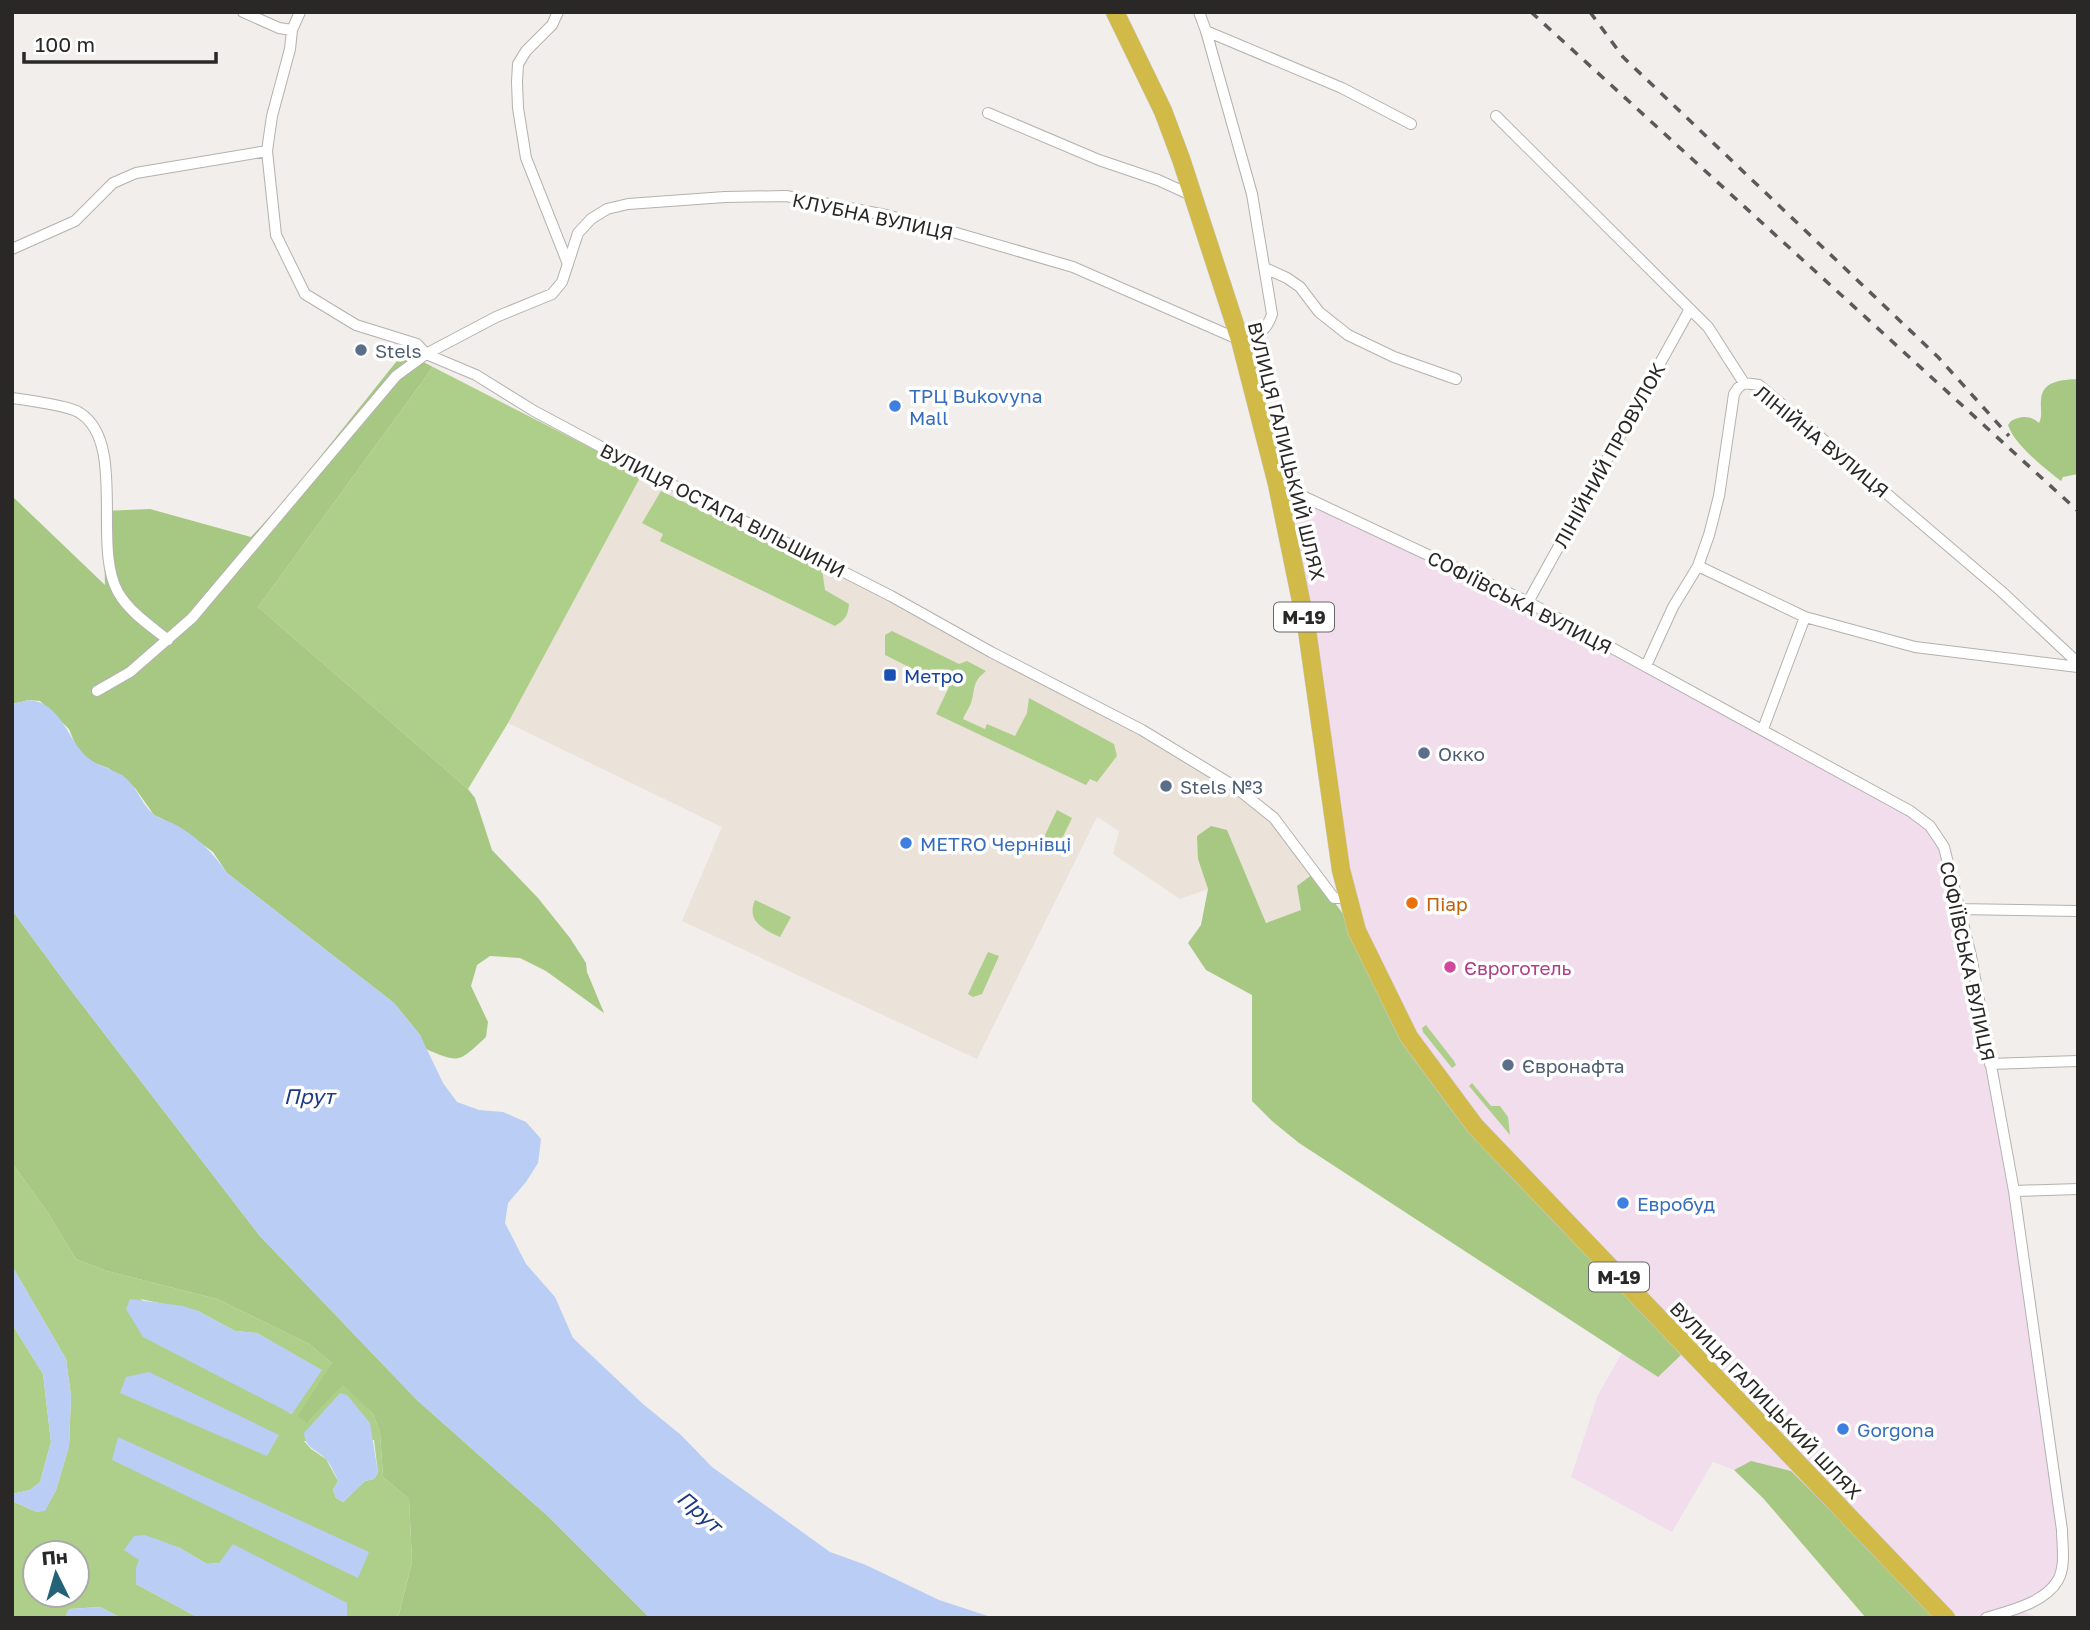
<svg xmlns="http://www.w3.org/2000/svg" width="2090" height="1630" font-family="'Golos Text',sans-serif">
<rect width="100%" height="100%" fill="#f1eeeb"/>
<path fill="#ebe2da" d="M642 474 902 605 1142 732 1232 786 1272 820 1313 874 1302 910 1266 923 1227 830 1198 859 1208 889 1180 899 1113 854 1119 831 1097 817 977 1059 682 921 722 827 508 723Z"/>
<path fill="#f2dded" d="M1272 480 1526 599 1932 825 1973 956 2065 1530 2060 1582 2021 1611 2040 1618H1939L1751 1461 1734 1470 1713 1462 1672 1532 1571 1477 1598 1395 1622 1353 1658 1377 1444 1093 1356 931 1315 696Z"/>
<path fill="#aecf89" fill-rule="evenodd" d="M433 367 642 474 508 723 468 789 258 607Z
M661 491 822 569 825 590 849 604C848 616 845 620 835 626L660 541 663 534 642 523Z
M892 631 959 664 967 661 986 671C971 683 976 688 971 703 969 708 965 714 963 719L985 729 987 724 1015 736 1027 713 1029 698 1114 744 1117 756 1097 782 1090 779 1086 785 936 714 949 687 885 655V635Z
M1057 810 1072 818 1058 847 1043 839Z
M755 900 791 917 780 937C763 929 746 921 755 900Z
M988 952 999 956 982 994 973 997 968 994Z
M1426 1025 1454 1061 1456 1065 1452 1068 1423 1032 1422 1028Z
M1472 1083 1491 1106H1500L1508 1117 1510 1135 1469 1086Z
M12 1163 48 1213 76 1259 107 1271 217 1299 309 1344 332 1363 308 1422 343 1384 373 1414 380 1433 383 1477 409 1499 412 1562 398 1618H347V1603L219 1563 207 1564 178 1547 139 1560 136 1584 199 1618H121L100 1607 69 1609 65 1618H12V1501L37 1512 45 1510 56 1490 69 1446 71 1396 66 1359 12 1266ZM140 1299 198 1311 235 1331 257 1333 321 1370 291 1414ZM374 1440 378 1473 374 1479 365 1481 343 1502 336 1498 333 1490 338 1481 326 1459 311 1449 304 1441ZM35 1553H77V1595H35Z
M12 1324 43 1374 51 1442 40 1482 30 1490 12 1494Z"/>
<path fill="#a7c882" d="M404 352 433 367 258 607 468 789 475 798 492 850 538 898 570 938 586 963 587 972 604 1013 546 971 520 958 490 956 477 965 471 986 488 1022 486 1037C459 1062 460 1064 426 1049L420 1035 394 1003 227 873 213 852 179 827 154 815 135 788 108 768 92 762 85 756 76 746 69 729 40 701 29 700 12 704V496L105 585 103 511 150 509 251 537 288 497Z
M2078 379V474L2063 477 2061 481C2044 468 2014 444 2008 425L2011 421C2021 416 2030 415 2039 423 2043 415 2040 408 2041 400 2042 380 2063 380 2078 379Z
M1211 826 1227 830 1266 923 1301 910 1297 886 1313 874 1356 931 1444 1093 1681 1355 1658 1377 1299 1143 1272 1121 1252 1101V995L1206 970 1188 943 1201 925 1208 889 1198 859 1197 836Z
M12 910 70 989 259 1235 417 1400 549 1517 650 1618H398L412 1562 409 1499 383 1477 380 1433 373 1414 343 1385 307 1423 298 1416 332 1363 309 1344 217 1299 107 1271 76 1259 48 1213 12 1163Z
M1751 1461 1791 1471 1939 1618H1866L1763 1498 1734 1470Z"/>
<path fill="#b9cdf5" d="M29 700C62 703 67 740 88 758 98 766 111 769 122 775 136 784 140 802 152 813 158 819 169 821 176 825 198 837 213 853 227 873L394 1003 420 1035 443 1083 457 1102 479 1110 503 1112 526 1122 541 1139 538 1163 526 1182 508 1203 505 1223 526 1264 555 1297 573 1338 643 1404 681 1435 712 1467 830 1552 866 1565 939 1600 994 1618H650L549 1517 417 1400 259 1235 70 989 12 910V704Z
M12 1266 66 1359 71 1396 69 1446 56 1490 45 1511 37 1512 12 1501V1494L30 1490 40 1482 51 1442 43 1374 12 1324Z
M130 1299 183 1306 198 1311 235 1331 257 1333 322 1370 292 1414 143 1337 126 1309Z
M149 1372 279 1435 267 1456 120 1393 126 1377Z
M340 1393 347 1395 370 1423 378 1473 374 1479 365 1481 343 1502 336 1498 333 1490 338 1481C335 1474 331 1465 326 1459 317 1449 305 1449 304 1433Z
M118 1437 369 1552 358 1578 112 1460Z
M145 1535 178 1547 207 1564 219 1563 233 1544 347 1603V1618H199L136 1584V1568L139 1560 124 1550 134 1536Z
M100 1607 121 1618H65L69 1609Z"/>
<g fill="none" stroke-linecap="round" stroke-linejoin="round">
<g stroke="#b4b1ae" stroke-width="12">
<path id="minor" d="M243 12 279 28 292 30
M300 12 292 30 290 49 272 116 267 151 276 235 305 294 356 325 417 344 426 354 476 375 534 411 663 480 891 596 991 652 1142 730 1234 786 1274 818 1334 898H1348
M558 12 552 25 526 51 518 64 517 82 518 108 526 158 568 264
M1206 31 1342 88 1411 124
M988 113 1099 160 1158 180 1193 196
M1496 116 1708 327 1744 383 1759 385 2001 591 2078 663
M12 249 75 221 113 183 136 173 267 151
M1265 268 1287 278 1300 287 1319 312 1348 335 1394 357 1456 379
M12 398C27 400 70 406 80 413 127 443 92 547 118 592 129 612 151 626 168 640
M1277 484 1528 602 1910 811 1930 826 1944 847 1971 956 2014 1191 2062 1530C2062 1545 2066 1566 2058 1580 2045 1603 2009 1611 1986 1618
M1698 566 1805 617 1763 729
M1528 602 1690 309
M1805 617 1915 647 2078 667
M1646 666 1673 607 1698 566 1709 535 1719 496 1734 394 1738 388 1744 383
M97 691 130 672 192 618 396 376 426 354 496 317 552 294 562 282 578 233 591 219 607 209 628 204 725 197 786 196 886 215 953 232 1073 267 1240 340C1258 333 1266 333 1272 314L1252 194 1206 31 1199 12
M1957 909 2078 911
M1990 1064 2078 1061
M2014 1191 2078 1189"/>
</g>
<g stroke="#cccbcb" stroke-width="19">
<path id="trunk" d="M1115 12 1163 111 1181 159 1240 340 1277 484 1307 630 1341 870 1357 931 1409 1037 1475 1126 1946 1618"/>
</g>
<use href="#minor" stroke="#fff" stroke-width="10"/>
<use href="#trunk" stroke="#d2ba48" stroke-width="18"/>
<path stroke="#5c5a59" stroke-width="3.5" stroke-dasharray="9 9" stroke-linecap="butt" d="M1531 12 2078 511
M1590 12 1623 57 1938 357 2009 436"/>
</g>
<g fill="#5c6f8a" stroke="#fff" stroke-width="2.5">
<circle cx="361" cy="350" r="7"/>
<circle cx="1424" cy="753" r="7"/>
<circle cx="1166" cy="786" r="7"/>
<circle cx="1508" cy="1065" r="7"/>
</g>
<g fill="#3f7fe0" stroke="#fff" stroke-width="2.5">
<circle cx="895" cy="406" r="7"/>
<circle cx="906" cy="843" r="7"/>
<circle cx="1623" cy="1203" r="7"/>
<circle cx="1843" cy="1429" r="7"/>
</g>
<rect fill="#1a4fb4" stroke="#fff" stroke-width="2.5" x="883" y="668" width="14" height="14" rx="3.5"/>
<circle fill="#e8710a" stroke="#fff" stroke-width="2.5" cx="1412" cy="903" r="7"/>
<circle fill="#d1479c" stroke="#fff" stroke-width="2.5" cx="1450" cy="967" r="7"/>
<g text-anchor="middle" dominant-baseline="central" stroke-width="7" stroke-linejoin="round" paint-order="stroke">
<g fill="#fff" stroke="#696868" stroke-width="2">
<rect x="1274" y="602.5" width="60" height="29" rx="5"/>
<rect x="1589" y="1262.5" width="60" height="29" rx="5"/>
</g>
<g font-size="18" font-weight="bold" fill="#292827">
<text x="1304" y="617">М-19</text>
<text x="1619" y="1277">М-19</text>
</g>
<g font-size="19" fill="#292827" stroke="#fff">
<text transform="translate(873 216) rotate(12)">КЛУБНА ВУЛИЦЯ</text>
<text transform="translate(1822 441) rotate(39)">ЛІНІЙНА ВУЛИЦЯ</text>
<text transform="translate(1287 451) rotate(76)">ВУЛИЦЯ ГАЛИЦЬКИЙ ШЛЯХ</text>
<text transform="translate(1609 455) rotate(-61)">ЛІНІЙНИЙ ПРОВУЛОК</text>
<text transform="translate(723 510) rotate(27)">ВУЛИЦЯ ОСТАПА ВІЛЬШИНИ</text>
<text transform="translate(1520 602) rotate(27)">СОФІЇВСЬКА ВУЛИЦЯ</text>
<text transform="translate(1968 961) rotate(78)">СОФІЇВСЬКА ВУЛИЦЯ</text>
<text transform="translate(1766 1400) rotate(46)">ВУЛИЦЯ ГАЛИЦЬКИЙ ШЛЯХ</text>
</g>
<g font-size="19" fill="#4e5e75" stroke="#fff" text-anchor="start">
<text x="375" y="350">Stels</text>
<text x="1438" y="753">Окко</text>
<text x="1180" y="786">Stels №3</text>
<text x="1522" y="1065">Євронафта</text>
</g>
<g font-size="19" fill="#366cbe" stroke="#fff" text-anchor="start">
<text x="909" y="395">ТРЦ Bukovyna<tspan x="909" dy="22">Mall</tspan></text>
<text x="920" y="843">METRO Чернівці</text>
<text x="1637" y="1203">Евробуд</text>
<text x="1857" y="1429">Gorgona</text>
</g>
<g font-size="19" fill="#164399" stroke="#fff" text-anchor="start">
<text x="904" y="675">Метро</text>
</g>
<g font-size="19" fill="#c56008" stroke="#fff" text-anchor="start">
<text x="1426" y="903">Піар</text>
</g>
<g font-size="19" fill="#b23c85" stroke="#fff" text-anchor="start">
<text x="1464" y="967">Євроготель</text>
</g>
<g font-size="21" font-style="italic" fill="#1b3984" stroke="#fff">
<text x="309" y="1096">Прут</text>
<text transform="translate(700 1511) rotate(41)">Прут</text>
</g>
</g>
<rect width="2090" height="1630" fill="none" stroke="#292827" stroke-width="28"/>
<g transform="translate(56 1574) rotate(355)"><circle r="33" fill="#ffffff" stroke="#a9a9a9" stroke-width="2"/>
<path d="M0-5L12 26L0 18L-12 26Z" fill="#246278"/>
<text y="-10" font-size="19" font-weight="bold" text-anchor="middle" fill="#292827">Пн</text>
</g>
<path d="M24 52v10h192v-10" fill="none" stroke="#292827" stroke-width="3.5"/>
<text x="35" y="52" font-size="21" fill="#292827" stroke="#ffffff" stroke-width="5" paint-order="stroke">100 m</text>
</svg>
